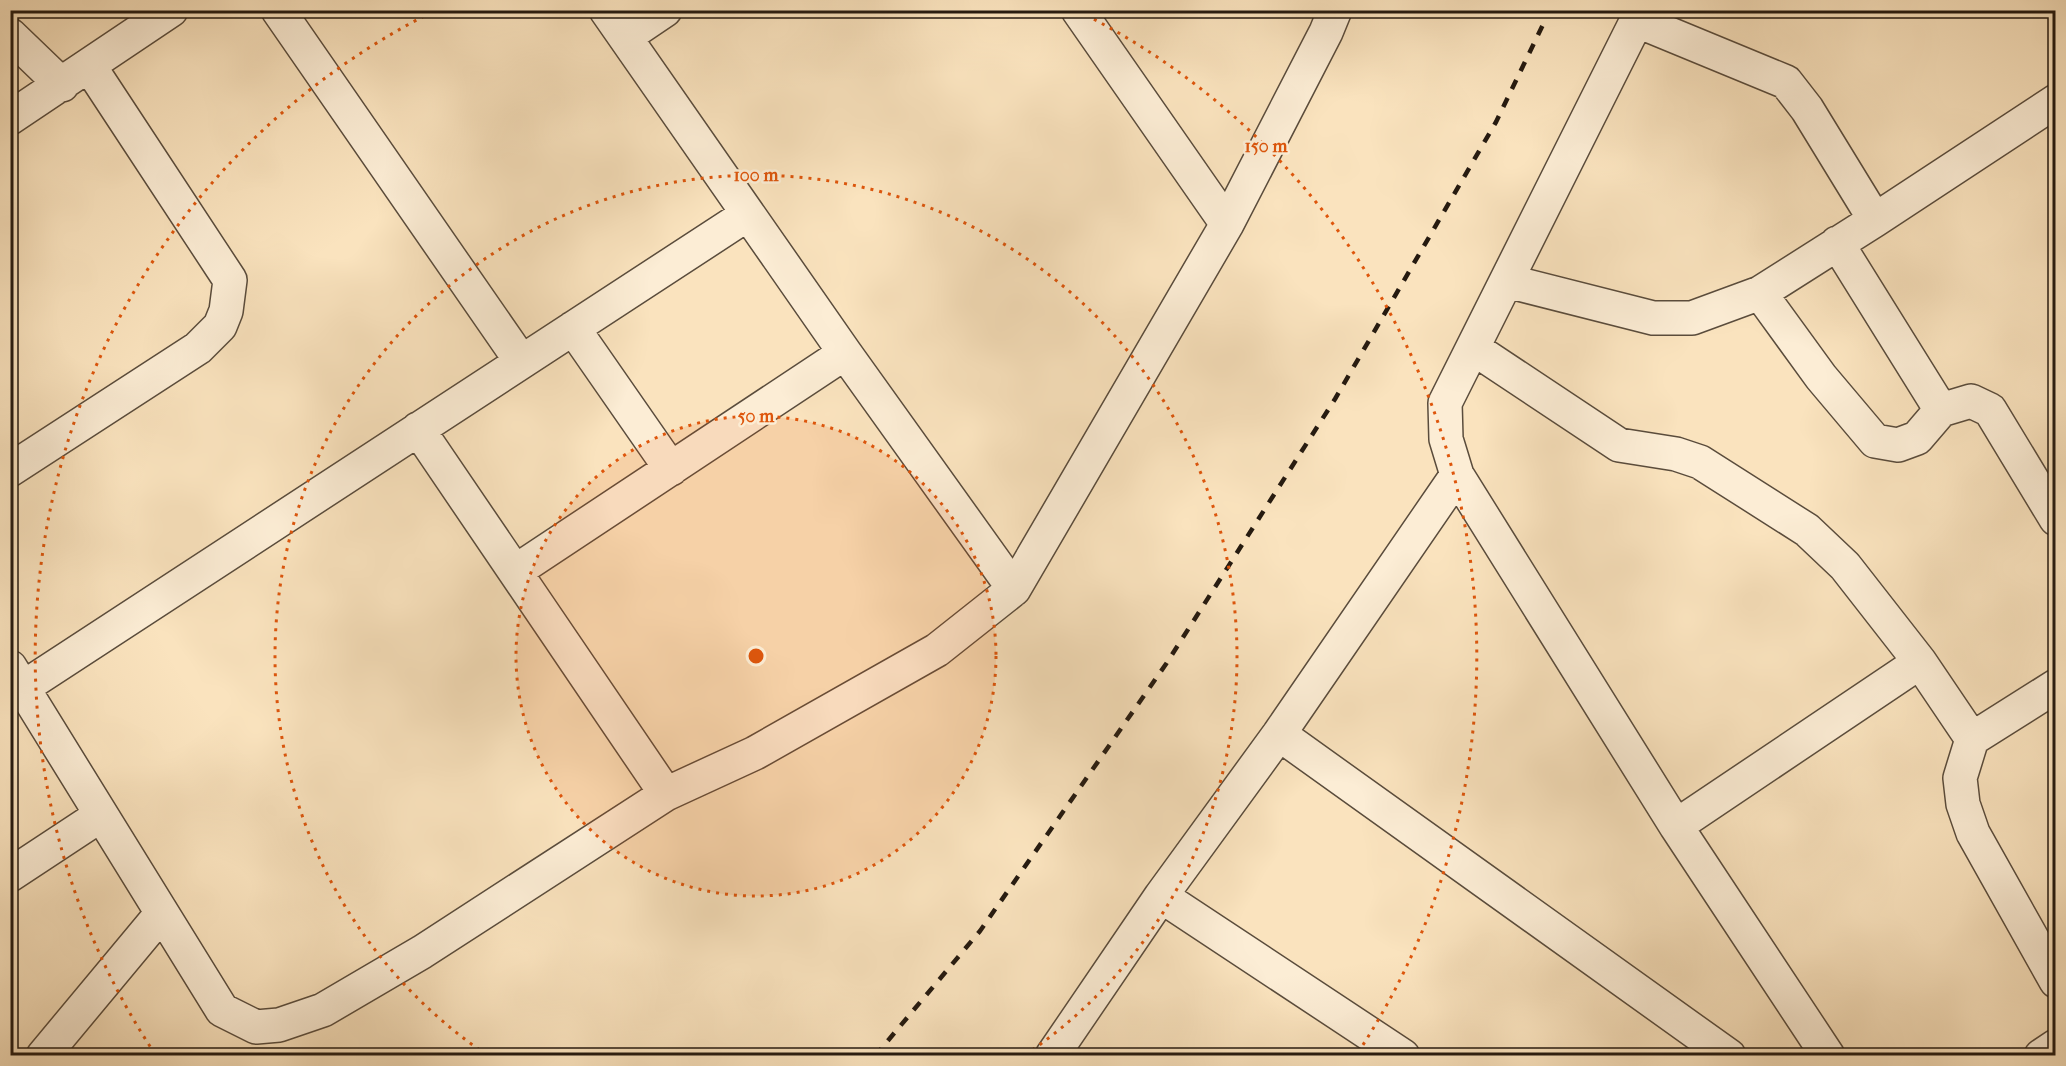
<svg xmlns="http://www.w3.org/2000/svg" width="2066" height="1066" font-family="'IM FELL French Canon',serif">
<rect width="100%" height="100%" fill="#fae3be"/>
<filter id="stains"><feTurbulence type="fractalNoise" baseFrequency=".00333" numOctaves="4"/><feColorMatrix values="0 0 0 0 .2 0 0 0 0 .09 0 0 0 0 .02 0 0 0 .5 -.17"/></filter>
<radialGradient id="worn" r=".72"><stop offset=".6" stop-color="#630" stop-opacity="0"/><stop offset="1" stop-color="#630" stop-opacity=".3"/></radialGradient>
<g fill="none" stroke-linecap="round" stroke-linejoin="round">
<g stroke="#5a4c3c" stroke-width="36">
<path id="minor" d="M278 10 521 361
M606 10 845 353 1014 589
M1078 10 1227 224
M1642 10 1445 403 1446 439 1457 475 1676 826 1828 1056
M1638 21 1786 82 1807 109 1875 220
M10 35 62 85
M625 37 665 10
M10 118 171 10
M1837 243 1941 410
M1507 281 1653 318H1692L1760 293 1875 220 2056 101
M1760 293 1821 377 1875 441 1898 445 1917 438 1941 410 1971 401 1990 410 2056 519
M573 328 671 469
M1473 348 1619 445 1676 454 1700 462 1807 530 1845 566 1920 662 1972 739
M418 429 666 794
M10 470 198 348 220 326 226 311 230 280 90 67
M516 571 845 353
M10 667 222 1010 256 1027 279 1025 323 1010 422 952 666 794 755 753 937 650 1014 589 1227 224 1326 32 1335 10
M2056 686 1972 739 1960 778 1963 804 1973 833 2056 981
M24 687 748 214
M1279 734 1729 1056
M1676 826 1920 662
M10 875 101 815
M1161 896 1403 1056
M43 1056 162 913
M1052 1056 1161 896 1279 734 1457 475
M2041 1056 2056 1046"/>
</g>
<use href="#minor" stroke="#fcedd5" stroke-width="33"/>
<path stroke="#251a10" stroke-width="4.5" stroke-dasharray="10 10" stroke-linecap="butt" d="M875 1056 980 931 1166 664 1335 399 1496 122 1550 10"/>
</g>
<circle cx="756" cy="656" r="240" fill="#de560c" fill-opacity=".12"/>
<g fill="none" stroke="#de560c" stroke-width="3" stroke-dasharray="3 6">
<circle cx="756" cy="656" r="240"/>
<path d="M487 1055A481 481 0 1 1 1025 1055"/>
<path d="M155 1054A721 721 0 0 1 434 11M1078 11A721 721 0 0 1 1357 1054"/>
</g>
<circle cx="756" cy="656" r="9" fill="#de560c" stroke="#fcedd5" stroke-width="3"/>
<g font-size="18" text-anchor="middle" font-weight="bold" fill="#de560c" stroke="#fcedd5" stroke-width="5" stroke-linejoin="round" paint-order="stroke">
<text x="1266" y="152">150 m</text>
<text x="756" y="181">100 m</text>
<text x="756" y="422">50 m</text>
</g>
<rect width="2066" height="1066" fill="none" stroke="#fae3be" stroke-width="36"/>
<rect x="12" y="12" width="2042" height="1042" fill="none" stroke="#251a10" stroke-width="3"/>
<rect x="18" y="18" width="2030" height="1030" fill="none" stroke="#251a10" stroke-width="1.5"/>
<rect width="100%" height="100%" filter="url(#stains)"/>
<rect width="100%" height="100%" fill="url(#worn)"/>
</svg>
